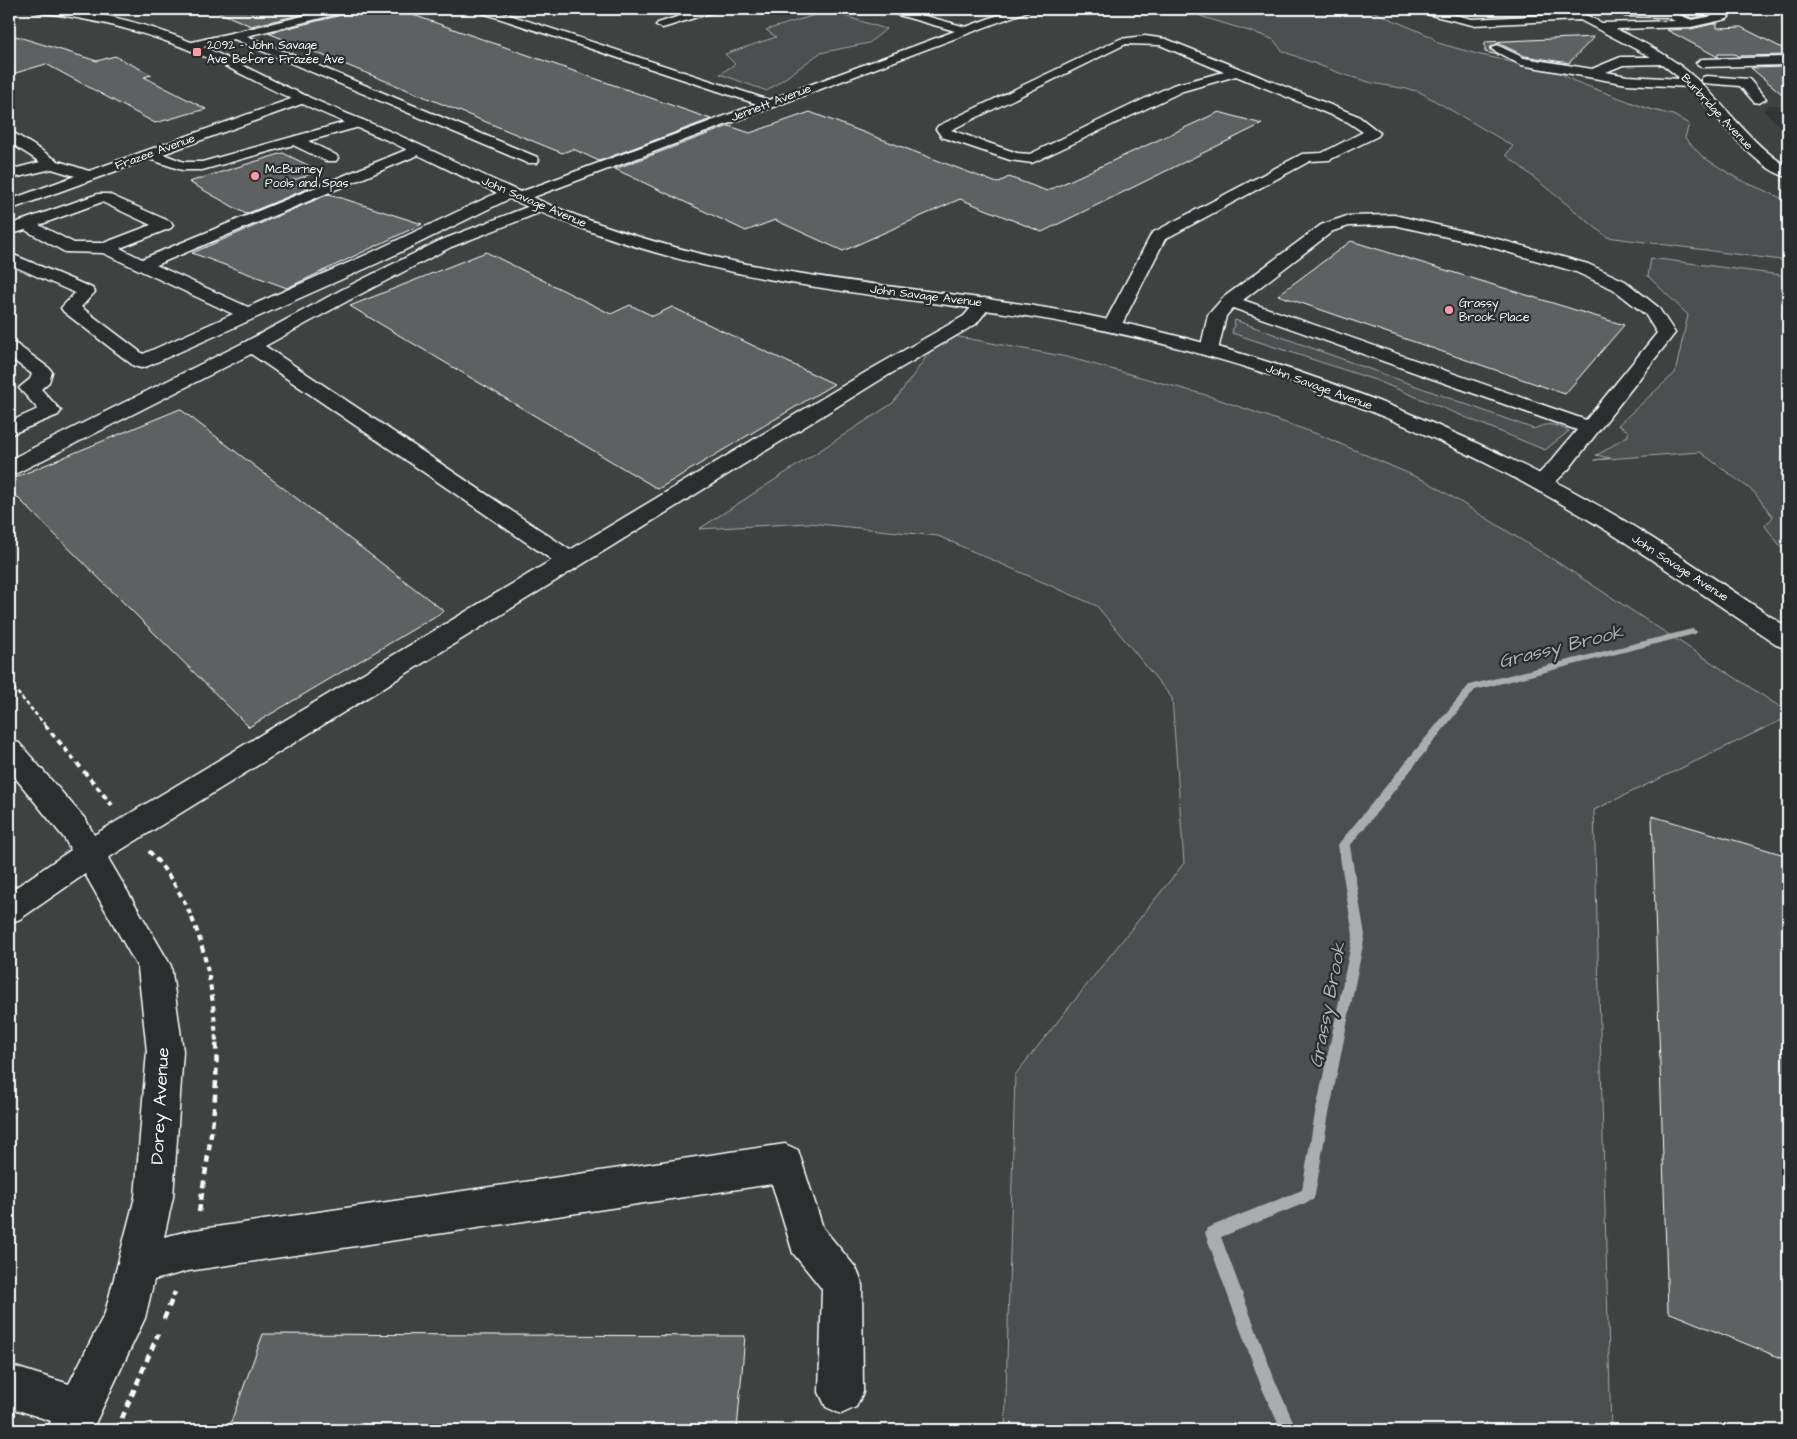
<svg xmlns="http://www.w3.org/2000/svg" width="1797" height="1439" font-family="'Architects Daughter',sans-serif">
<rect width="100%" height="100%" fill="#333536"/>
<filter id="ink" filterUnits="userSpaceOnUse"><feTurbulence type="fractalNoise" baseFrequency=".02" numOctaves="2"/><feDisplacementMap in="SourceGraphic" scale="10" xChannelSelector="R" yChannelSelector="G"/><feConvolveMatrix kernelMatrix="1 2 1 2 8 2 1 2 1" color-interpolation-filters="sRGB"/></filter>
<g filter="url(#ink)">
<path fill="#404243" fill-rule="evenodd" d="M9 9H928L956 16 980 9H1187L1203 17 1262 35 1274 40 1282 51 1342 74 1372 83 1418 91 1513 147 1506 156 1607 237 1788 261V276L1651 258 1648 276 1688 314 1675 373 1618 424 1628 431 1629 436 1618 440 1608 450 1598 455 1613 458 1610 459 1700 452 1754 492 1773 517 1765 526 1788 556V712L1557 562 1428 482 1320 435 1206 395 1067 357 943 334 893 403 700 529 809 523 938 536 1097 606 1172 698 1184 863 1015 1075 1005 1430H9ZM767 30 869 43 820 53 767 91 721 74 736 64 726 55 777 37Z
M1367 9H1776L1788 13V105H1769L1763 110 1788 134V201L1738 179 1703 157 1685 138 1673 115 1646 108 1574 81 1560 73 1477 54 1438 43 1430 36Z
M1788 717V1430H1611L1594 809Z"/>
<path fill="#4c4f50" stroke="#a6a7a8" d="M1187 9H1367L1430 36 1438 43 1477 54 1560 73 1574 81 1646 108 1673 115 1689 124 1685 138 1703 157 1738 179 1788 201V261L1607 237 1506 155 1513 146 1418 91 1372 83 1342 74 1282 51 1274 40 1262 35 1203 17Z
M828 11 886 29 869 43 820 53 767 91 720 74 735 64 725 54 776 37 766 30Z
M1651 258 1788 276V556L1765 526 1773 517 1754 492 1700 452 1594 460 1610 458 1596 455C1609 450 1616 441 1628 436V431L1618 425 1675 373 1688 315 1648 276Z
M1235 320 1534 429C1548 422 1555 424 1569 431L1545 450 1375 380 1232 333Z
M943 334 1067 357 1206 395 1320 435 1428 482 1557 562 1788 712V717L1594 810 1611 1430H1005L1015 1075 1184 863 1172 698 1097 606 938 536 809 523 699 529 893 403Z"/>
<g fill="none" stroke-linecap="round" stroke-linejoin="round">
<path fill="#abacad" fill-rule="evenodd" d="M1692 629 1695 630 1697 632 1695 634 1475 690 1350 846 1365 935 1328 1119 1315 1195 1313 1200 1221 1237 1276 1383 1297 1430H1281L1261 1386 1205 1233 1207 1228 1302 1190 1314 1119 1353 935 1338 845 1340 842 1469 685Z"/>
</g>
<path fill="#5f6162" stroke="#fff" d="M211 9H326L251 26Z
M354 9H396L711 119 599 161 573 149 562 153 268 33 350 13Z
M1628 9H1701L1708 15 1692 18 1669 9Z
M1717 23V28L1741 27 1788 51V55L1737 56 1735 54H1718V57L1667 30 1691 29Z
M9 34 97 61 115 56 152 75 144 77 206 109 155 123 46 64 9 75Z
M1594 37 1569 63 1525 56 1498 43 1489 48 1498 55 1485 52V42Z
M1788 67V99L1751 68Z
M810 112 997 183 1009 177 1047 191 1219 112 1262 124 1042 232 960 199 843 251 775 220 746 231 615 169 729 126 750 133Z
M283 153 320 171 288 182 309 188 246 214 189 182Z
M329 194 422 224 287 288 192 253Z
M1351 241 1624 325 1565 394 1278 295Z
M486 252 611 314 630 305 653 316 672 307 834 384 658 489 350 306Z
M180 409 444 611 249 727 9 489V480Z
M1652 816 1788 856V1361L1668 1312Z
M263 1334 745 1336 737 1430H228Z"/>
<g fill="none" stroke-linecap="round" stroke-linejoin="round">
<g stroke="#fff" stroke-width="3">
<path id="minor" d="M333 9H352L350 11 247 36 537 157 539 160 537 163H527L234 39 192 50 186 46 188 43Z
M476 9H491L769 100 955 31 884 11 883 9H900L966 27 1014 9H1030L1028 11 523 201H513L511 198 378 263 148 366 141 368 134 366 64 312 61 308 75 293 9 264V253L92 288 95 292 81 307 143 354 233 314 103 253 65 252 25 230 9 235V225L98 194H108L171 222 173 225 171 228 120 248 142 259 413 147H423L425 150 423 153 156 265 248 307 366 255 503 190H513L515 194 757 104 477 11ZM102 202 151 225 104 243H74L39 225Z
M702 9H718L716 11 666 27 662 28 656 25 658 23Z
M1412 9H1431L1472 19 1568 14 1561 9H1574L1602 23 1675 21 1667 17 1625 16 1623 14 1625 12 1629 11H1669L1692 20 1713 16 1703 9C1713 9 1721 9 1729 17L1727 19 1691 27 1616 29C1643 42 1671 56 1694 77 1727 106 1750 144 1788 167V177C1754 170 1715 112 1690 87L1627 84 1521 65 1491 49 1497 45 1524 58 1592 69 1621 57H1651L1580 20 1472 25 1414 11ZM1662 64 1681 79 1627 76 1606 72 1623 65Z
M1145 36 1166 39 1358 116 1380 133 1378 136 1329 160 1310 161 1165 239 1121 326 1119 330 1112 332 1105 330 1103 326 1152 233 1302 154 1322 153 1363 132 1348 122 1236 76 1183 91 1032 163 1010 160 942 137 936 129 938 126 1120 39ZM1126 44 1160 45 1224 72 1173 85 1030 154 1017 153 951 130Z
M1788 57V65L1702 67 1696 63 1702 59Z
M1707 76 1749 79 1766 99 1759 103 1754 102 1740 86 1703 83 1701 80 1703 77Z
M302 95 307 96 309 99 307 102 163 154 184 162H202L353 120H363L365 123 363 126 308 141 336 155 338 158 336 161H326L293 145 202 170H182L149 159 9 210V200L75 176 52 169 9 179V170L40 162 9 142V132L14 133 58 161 89 171Z
M540 202 546 204 548 207 546 210 451 247 353 298 265 346 570 550 866 372 964 316 978 299 984 298 990 299 993 303 976 324 880 380 108 858 171 966 183 1051 173 1197 164 1237 188 1231 785 1144 798 1150 823 1228 856 1268 862 1282 863 1392 856 1407 841 1414 826 1407 819 1392 822 1289 793 1253 772 1184 188 1271 154 1280 145 1318 92 1430H47L51 1421 9 1407V1365L69 1384 105 1313 135 1197 147 1051 138 968 85 874 20 919 9 923V892L71 850 64 838 9 770V740L19 743 86 820 94 835 552 560 251 354 17 473 9 474V460L245 342 341 290 439 241Z
M1394 215 1497 239 1588 264 1625 281 1658 307 1675 333 1568 470C1557 480 1549 492 1533 488L1530 483 1552 460 1577 430 1233 308 1226 316 1218 350 1216 354 1209 356 1202 354 1200 350 1208 315 1224 297 1321 225 1347 216ZM1394 225 1487 246 1576 272 1613 289 1645 314 1657 333 1586 420 1243 300 1333 231 1349 226Z
M9 342 16 344 49 368 52 372 49 382 41 389 61 411 58 415 9 435V422L38 409 19 388 30 379 32 374 9 357Z"/>
</g>
<g stroke="#fff" stroke-width="3">
<path id="major" d="M32 9C98 7 165 29 223 56 249 68 274 82 300 93 331 108 364 120 396 134 465 165 531 201 603 225 657 244 712 258 768 268 876 288 987 295 1095 317 1252 349 1405 404 1548 478 1632 521 1710 576 1788 628V649L1779 646C1709 599 1640 549 1567 507 1423 423 1256 361 1093 328 986 306 876 299 768 279 709 268 651 253 595 233 524 209 457 173 389 141 355 126 320 113 286 96 257 83 230 67 201 55 149 32 94 19 38 12Z"/>
</g>
<path stroke="#fff" stroke-width="2.5" stroke-dasharray="4 2.5" stroke-linecap="butt" d="M9 683 46 726"/>
<path stroke="#fff" stroke-width="4" stroke-dasharray="5.5 4.5" stroke-linecap="butt" d="M45 725 112 805
M149 851C199 906 212 969 216 1041"/>
<path stroke="#fff" stroke-width="4.5" stroke-dasharray="7 5.5" stroke-linecap="butt" d="M199 1212C208 1156 219 1097 216 1040
M164 1319 175 1292
M117 1430 158 1334"/>
<use href="#minor" fill="#2a2d2e" fill-rule="evenodd"/>
<use href="#major" fill="#2a2d2e" fill-rule="evenodd"/>
</g>
</g>
<g fill="#ff9aa2" stroke="#2a2d2e" stroke-width="2">
<rect x="192" y="47" width="10" height="10" rx="2.5"/>
<circle cx="255" cy="176" r="5"/>
<circle cx="1449" cy="310" r="5"/>
</g>
<g text-anchor="middle" dominant-baseline="central" stroke-width="4.5" stroke-linejoin="round" paint-order="stroke">
<g font-size="12" fill="#fff" stroke="#2a2d2e" text-anchor="start">
<text x="207" y="45">2092 - John Savage<tspan x="207" dy="14">Ave Before Frazee Ave</tspan></text>
<text x="265" y="169">McBurney<tspan x="265" dy="14">Pools and Spas</tspan></text>
<text x="1459" y="303">Grassy<tspan x="1459" dy="14">Brook Place</tspan></text>
</g>
<g font-size="12" fill="#fff" stroke="#2a2d2e">
<text transform="translate(771 103) rotate(-21)">Jennett Avenue</text>
<text transform="translate(1717 112) rotate(47)">Burbridge Avenue</text>
<text transform="translate(155 152) rotate(-20)">Frazee Avenue</text>
<text transform="translate(534 202) rotate(23)">John Savage Avenue</text>
<text transform="translate(926 296) rotate(7)">John Savage Avenue</text>
<text transform="translate(1319 387) rotate(20)">John Savage Avenue</text>
<text transform="translate(1680 568) rotate(33)">John Savage Avenue</text>
</g>
<g font-size="18" fill="#fff" stroke="#2a2d2e">
<text transform="translate(160 1106) rotate(-87)">Dorey Avenue</text>
</g>
<g font-size="19" font-style="italic" fill="#b2b3b4" stroke="#2a2d2e">
<text transform="translate(1561 647) rotate(-14)">Grassy Brook</text>
<text transform="translate(1328 1005) rotate(-79)">Grassy Brook</text>
</g>
</g>
<rect width="1797" height="1439" fill="none" stroke="#2a2d2e" stroke-width="30"/>
<rect x="15" y="15" width="1767" height="1409" fill="none" stroke="#fff" stroke-width="2" filter="url(#ink)"/>
</svg>
